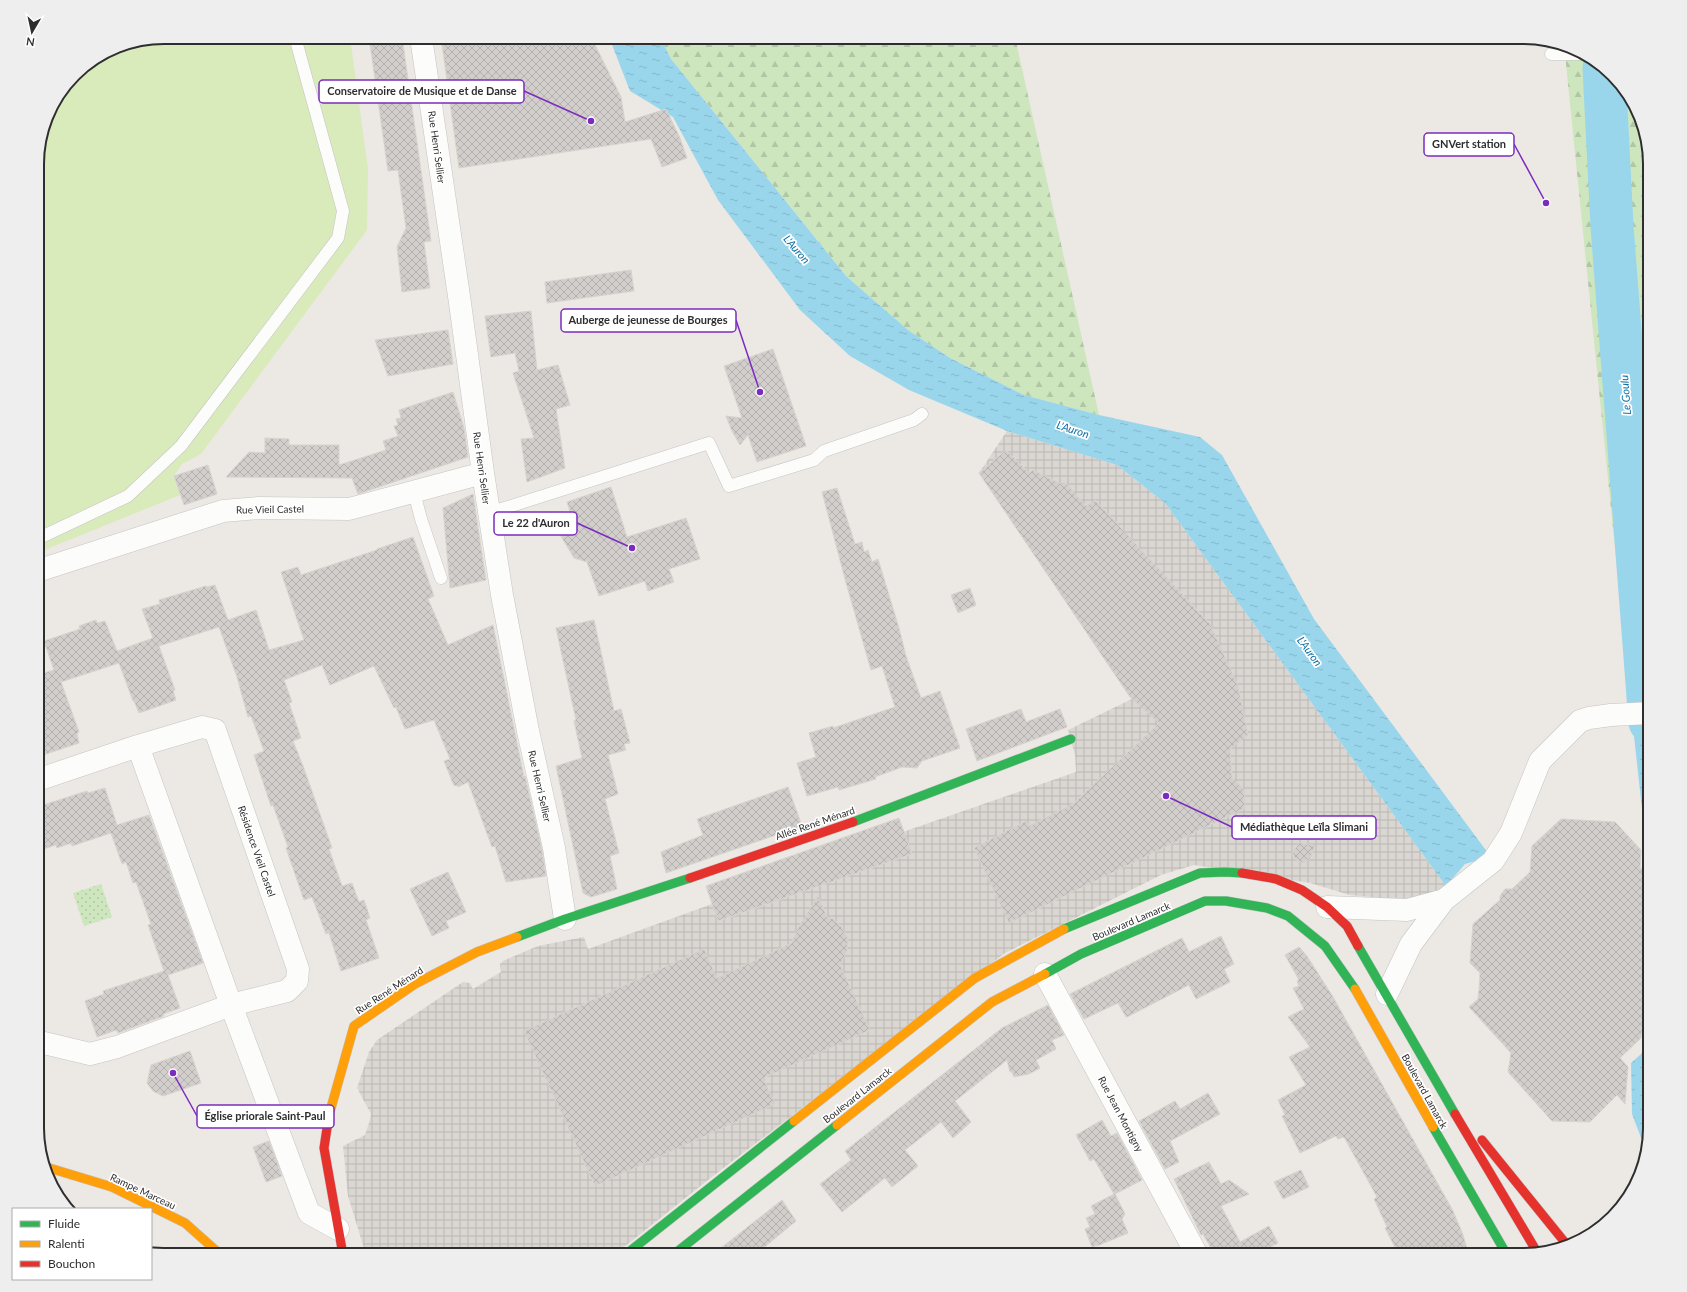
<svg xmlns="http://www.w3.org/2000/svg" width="1687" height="1292" font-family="Lato,sans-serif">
<defs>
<pattern id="green-dots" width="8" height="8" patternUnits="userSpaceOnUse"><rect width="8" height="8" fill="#cee6be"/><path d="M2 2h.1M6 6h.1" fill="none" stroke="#b1c6a4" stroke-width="1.8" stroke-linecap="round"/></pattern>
<pattern id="forest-firs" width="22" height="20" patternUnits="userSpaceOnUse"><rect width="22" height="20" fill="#cee6be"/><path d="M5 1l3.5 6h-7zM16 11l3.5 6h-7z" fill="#b1c6a4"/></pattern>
<pattern id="plaza-grid" width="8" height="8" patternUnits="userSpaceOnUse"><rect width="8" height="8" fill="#dad6d2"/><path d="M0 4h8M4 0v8" fill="none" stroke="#bbb8b5"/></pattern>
<pattern id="water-ripples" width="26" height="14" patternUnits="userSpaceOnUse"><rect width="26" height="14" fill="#99d6ec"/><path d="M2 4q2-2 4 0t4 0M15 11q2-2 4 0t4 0" fill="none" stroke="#84b8cb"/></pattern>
<pattern id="building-cross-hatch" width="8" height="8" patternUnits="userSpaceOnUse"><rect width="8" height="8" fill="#d1cecb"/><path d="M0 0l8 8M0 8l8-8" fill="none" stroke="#b4b1af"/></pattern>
</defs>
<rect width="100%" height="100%" fill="#ece8e4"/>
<path fill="url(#green-dots)" d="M101 884 112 917 84 926 73 893Z"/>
<path fill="url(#forest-firs)" d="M660 37H1015L1099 415 1024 395 950 358 908 330 846 276 671 59Z
M1564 44 1600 63 1637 108 1650 164V716L1632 717Z"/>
<path fill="#d9eabb" d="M164 37H350L368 169 367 230 201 454 182 464 174 476 180 495 37 553V156L47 115 74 74 116 47Z"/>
<path fill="url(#plaza-grid)" d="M1007 431 1117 465 1165 503 1446 886 1439 892 1420 902 1350 895 1310 883 1194 865 1161 875 1005 953 713 1176 614 1255H366L348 1196 343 1146 365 1135 369 1123 371 1114 357 1088 369 1052 377 1040 463 982 470 983 473 989 501 972 500 964 503 961 538 946 584 937 588 949 712 904 719 921 911 854 903 832 1076 772 1075 755 1068 730 1132 699 979 473Z"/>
<path fill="url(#water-ripples)" d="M609 37H660L671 59 846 276 908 330 950 358 1024 395 1099 415 1200 437 1222 455 1314 619 1491 857 1465 864 1446 886 1165 503 1117 465 1007 431 909 390 850 356 800 310 718 200 673 117 630 91Z
M1650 716V833L1644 828 1632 717Z
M1650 1046V1128L1646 1151 1632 1114 1631 1063Z"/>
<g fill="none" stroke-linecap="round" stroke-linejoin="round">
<path stroke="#99d6ec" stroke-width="43" d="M1604 68 1612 226 1650 722"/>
</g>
<path fill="url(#building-cross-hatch)" stroke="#d7d4d0" d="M369 37H402L431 241 424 242 430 288 402 292 397 247 406 228 398 170 388 171Z
M441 37H591L621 97 625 122 666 109 680 138 687 158 662 167 651 139 459 168Z
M631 270 634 291 547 303 545 282Z
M531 311 537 370 558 365 570 405 556 409 565 468 527 482 521 439 534 438 513 373 519 371 515 353 491 357 485 316Z
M448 330 453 364 388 376 375 340Z
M773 349 806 446 757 462 748 435 740 445 732 431 726 416 742 418 724 366Z
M453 392 464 428 468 457 358 494 352 478 226 477 249 452 265 453V438L289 439V445H339V465L386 450 383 441 398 436 394 426 398 425 396 419 401 418 399 410Z
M1006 450 1029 473 1033 470 1063 485 1066 483 1086 506 1095 500 1210 624 1238 686 1248 735 1230 749 1232 778 1244 789 1245 808 1009 923 974 848 1026 821 1029 826 1073 804 1159 723 1130 697 979 473Z
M208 465 217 494 184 505 174 476Z
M611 487 627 537 686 518 700 559 669 569 674 582 648 591 645 581 599 596 587 562 574 558 559 533 574 524 567 502Z
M837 488 855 544 862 542 864 552 868 550 872 562 878 559 899 628 906 656 921 698 940 691 960 748 922 761 917 768 902 767 875 777 876 779 839 790 838 787 807 796 797 763 816 757 809 733 833 726V728L895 707 882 666 871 670 845 579 822 492Z
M473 494 486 580 450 588 443 508Z
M413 537 434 596 428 599 448 645 493 625 524 777 525 776 542 850 546 876 506 882 495 846 492 847 468 782 458 787 457 785 454 786 444 761 450 759 434 720 405 729 396 707 394 708 374 666 330 685 322 665 284 680 292 702 289 703 301 738 293 741 303 766 332 848 329 849 342 886 352 883 359 902 364 900 370 918 366 920 379 958 341 971 329 933 326 934 312 897 304 900 286 848 288 847 273 805 271 806 254 755 264 751 251 716 248 717 237 677 219 627 159 646 175 690 173 691 176 700 139 713 134 701H133L119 663 61 682 79 732 77 734 79 743 37 757V675L54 670 44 641 80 629 79 626 96 620 97 623 105 621 117 651 153 638 142 609 160 604 159 600 206 586 207 587 215 585 228 620 256 610 269 650 304 640 281 572 298 567 301 575 377 550V549Z
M970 588 976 605 958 613 951 595Z
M594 620 614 711 621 709 630 743 624 744 626 750 608 755 618 794 605 799 619 853 610 856 617 889 591 897 583 893 556 766 582 758 574 721 576 720 556 628Z
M1021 709 1026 722 1060 709 1067 727 977 761 966 729Z
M788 787 802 826 666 873 661 852 703 835 697 819Z
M105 788 117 825 149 815 203 963 168 975 180 1008 163 1014 164 1016 118 1033 116 1030 97 1037 85 1001 104 994 103 991 164 971 148 925 151 924 136 882 133 883 126 862 122 864 111 833 72 846 71 843 57 848 56 845 37 851V807L87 791 88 793Z
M899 818 912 854 718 921 706 886Z
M1561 819 1615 822 1641 850 1640 868 1650 869V1025L1642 1032 1641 1038 1620 1058 1628 1067 1625 1104 1617 1095 1590 1122 1552 1121 1508 1072 1511 1053 1469 1007 1478 999 1479 989 1480 973 1470 963 1473 924 1500 900V896L1505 889H1512L1530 872 1532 846Z
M1300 842 1315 846 1310 859 1303 863 1295 859 1292 853Z
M448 872 466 912 446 921 449 928 432 936 410 889Z
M818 896 827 917 833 919 841 926 848 939 847 951 840 965 870 1030 763 1078 775 1104 595 1186 524 1031 704 949 717 978 792 943 796 932Z
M1221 936 1234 964 1224 969 1230 982 1196 999 1189 985 1127 1017H1126L1118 1003 1084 1019 1070 994 1182 938 1189 952Z
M1299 947 1307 956 1333 997 1452 1209 1462 1232 1469 1255H1399L1385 1228 1387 1227 1374 1199 1377 1197 1344 1137 1338 1139 1336 1136 1300 1153 1282 1116 1285 1115 1278 1100 1306 1085 1289 1057 1310 1047 1288 1017 1304 1009 1293 988 1299 986 1297 981 1299 980 1285 955Z
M1048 1005 1064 1035 1052 1040 1056 1049 1036 1060 1040 1068 1029 1074 1014 1077 1012 1072H1010L1007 1060 955 1101 971 1122 953 1138 941 1122 905 1150 918 1166 892 1187 885 1178 842 1212 820 1184 851 1160 845 1151 1002 1028Z
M190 1051 201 1083 163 1096 153 1091 147 1083 151 1065Z
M1208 1093 1220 1114 1170 1141 1179 1162 1165 1169 1139 1121 1175 1101 1180 1109Z
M1102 1120 1111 1136 1117 1133 1142 1180 1115 1194 1125 1214 1122 1219 1128 1233 1097 1246V1245L1092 1247 1085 1229 1090 1227 1086 1218 1095 1214 1091 1206 1114 1194 1094 1159 1090 1161 1076 1135Z
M269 1141 282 1176 266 1182 253 1147Z
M1209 1162 1221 1184 1229 1180 1249 1194 1221 1206 1240 1242 1269 1226 1278 1243 1255 1255H1215L1203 1234 1201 1235 1174 1179Z
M1301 1170 1309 1187 1283 1199 1274 1182Z
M782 1200 796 1221 755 1255H712Z"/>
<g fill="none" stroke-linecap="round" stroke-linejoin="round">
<g stroke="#c5c4c5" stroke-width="13">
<path id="lane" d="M1551 54H1582
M414 492 421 519 441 578
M489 513 709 443 729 486 814 460 824 451 914 420 922 414
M37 539 128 496 181 446 338 238 343 211 295 37"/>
</g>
<g stroke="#c5c4c5" stroke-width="23">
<path id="street" d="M421 37 460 303 483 473 502 595 528 731 554 848 565 919
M37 571 223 511 258 508 349 509 483 473
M138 746 231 1005 309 1213 338 1229
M37 780 138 746 202 727 215 730 298 969 297 981 287 991 231 1005 117 1047 90 1054 44 1043 37 1040
M1327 907 1407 910 1444 900
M1045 974 1197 1255
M1387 994 1411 944 1444 900 1493 861 1511 833 1540 761 1580 721 1589 718 1611 715 1650 713"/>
</g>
<g stroke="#c5c4c5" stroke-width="10">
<path id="fast" d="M853 822 1071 739
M1064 929 1200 873 1225 872 1242 873
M517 937 565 919 690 878
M1358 946 1455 1114
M1045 974 1081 954 1205 901H1226L1267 908 1288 916 1325 946 1355 989
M1433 1127 1507 1255
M625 1255 794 1121
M673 1255 837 1125"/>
</g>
<g stroke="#c5c4c5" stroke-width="10">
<path id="slow" d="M1355 989 1433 1127
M329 1115 354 1026 415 984 477 952 517 937
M794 1121 975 978 1064 929
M837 1125 992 1002 1045 974
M46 1167 112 1187 185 1223 221 1255"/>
</g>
<g stroke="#c5c4c5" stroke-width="10">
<path id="jam" d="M1242 873 1276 879 1302 890 1327 907 1347 926 1358 946
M690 878 853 822
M1455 1114 1537 1252
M329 1115 324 1148 343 1255
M1482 1140 1567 1245"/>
</g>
<use href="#lane" stroke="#fcfcfb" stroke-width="12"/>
<use href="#street" stroke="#fcfcfb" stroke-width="22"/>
<use href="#fast" stroke="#30b455" stroke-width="9"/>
<use href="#slow" stroke="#ff9f0a" stroke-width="9"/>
<use href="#jam" stroke="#e5322d" stroke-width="9"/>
</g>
<g text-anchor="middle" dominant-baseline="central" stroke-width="3.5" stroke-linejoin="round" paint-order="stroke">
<g font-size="10" fill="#2e2e2e" stroke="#fff">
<text transform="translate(437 147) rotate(82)">Rue Henri Sellier</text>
<text transform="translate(482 468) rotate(82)">Rue Henri Sellier</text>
<text transform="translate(270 509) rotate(-1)">Rue Vieil Castel</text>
<text transform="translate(540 786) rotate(77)">Rue Henri Sellier</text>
<text transform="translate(815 823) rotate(-19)">Allée René Ménard</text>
<text transform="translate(257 851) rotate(71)">Résidence Vieil Castel</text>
<text transform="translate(1131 921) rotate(-23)">Boulevard Lamarck</text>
<text transform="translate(389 990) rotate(-33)">Rue René Ménard</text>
<text transform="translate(1425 1091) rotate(61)">Boulevard Lamarck</text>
<text transform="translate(857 1095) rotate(-38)">Boulevard Lamarck</text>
<text transform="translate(1121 1114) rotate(62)">Rue Jean Montigny</text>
<text transform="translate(143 1191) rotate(25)">Rampe Marceau</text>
</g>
<g font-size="11" font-style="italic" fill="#0d6fa3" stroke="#fff">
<text transform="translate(797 249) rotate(49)">L'Auron</text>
<text transform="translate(1625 395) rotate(-94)">Le Goulu</text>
<text transform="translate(1073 429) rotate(18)">L'Auron</text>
<text transform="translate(1310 651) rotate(54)">L'Auron</text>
</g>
</g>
<path d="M0 0H1687V1292H0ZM164 44H1523A120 120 0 0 1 1643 164V1128A120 120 0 0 1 1523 1248H164A120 120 0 0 1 44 1128V164A120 120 0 0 1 164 44Z" fill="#eee" fill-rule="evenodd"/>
<path fill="none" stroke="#2e2e2e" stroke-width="2" d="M164 44H1523A120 120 0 0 1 1643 164V1128A120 120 0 0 1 1523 1248H164A120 120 0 0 1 44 1128V164A120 120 0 0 1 164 44Z"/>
<path fill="none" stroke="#7b2cbf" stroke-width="1.5" d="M591 121L524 91M1546 203L1514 144M760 392L736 320M632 548L577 523M1166 796L1232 827M173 1073L197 1116"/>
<g fill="#7b2cbf" stroke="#fff" stroke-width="1.5">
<circle cx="591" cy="121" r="4"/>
<circle cx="1546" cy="203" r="4"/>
<circle cx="760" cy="392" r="4"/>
<circle cx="632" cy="548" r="4"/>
<circle cx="1166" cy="796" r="4"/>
<circle cx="173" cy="1073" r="4"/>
</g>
<g fill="#fff" stroke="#7b2cbf" stroke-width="1.5">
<rect x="319" y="80" width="205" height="23" rx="4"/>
<rect x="1424" y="133" width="90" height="23" rx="4"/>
<rect x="561" y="309" width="175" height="23" rx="4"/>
<rect x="494" y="512" width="83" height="23" rx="4"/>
<rect x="1232" y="816" width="144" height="23" rx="4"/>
<rect x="197" y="1105" width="137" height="23" rx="4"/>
</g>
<g font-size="11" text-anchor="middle" font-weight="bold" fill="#2e2e2e">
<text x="422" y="95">Conservatoire de Musique et de Danse</text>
<text x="1469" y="148">GNVert station</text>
<text x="648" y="324">Auberge de jeunesse de Bourges</text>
<text x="536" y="527">Le 22 d'Auron</text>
<text x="1304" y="831">Médiathèque Leïla Slimani</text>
<text x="265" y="1120">Église priorale Saint-Paul</text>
</g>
<rect x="12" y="1208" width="140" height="72" fill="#ffffff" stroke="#ababab"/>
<rect x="20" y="1221" width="20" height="6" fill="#30b455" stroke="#ababab"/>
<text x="48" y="1228" font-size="12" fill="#2e2e2e">Fluide</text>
<rect x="20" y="1241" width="20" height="6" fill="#ff9f0a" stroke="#ababab"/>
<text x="48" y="1248" font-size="12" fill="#2e2e2e">Ralenti</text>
<rect x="20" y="1261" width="20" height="6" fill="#e5322d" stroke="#ababab"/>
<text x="48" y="1268" font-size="12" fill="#2e2e2e">Bouchon</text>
<g transform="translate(32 32) rotate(189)" stroke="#ffffff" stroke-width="3" paint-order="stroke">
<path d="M0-3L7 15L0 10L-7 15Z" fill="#2e2e2e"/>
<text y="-6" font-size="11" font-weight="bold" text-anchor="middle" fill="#2e2e2e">N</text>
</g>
</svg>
